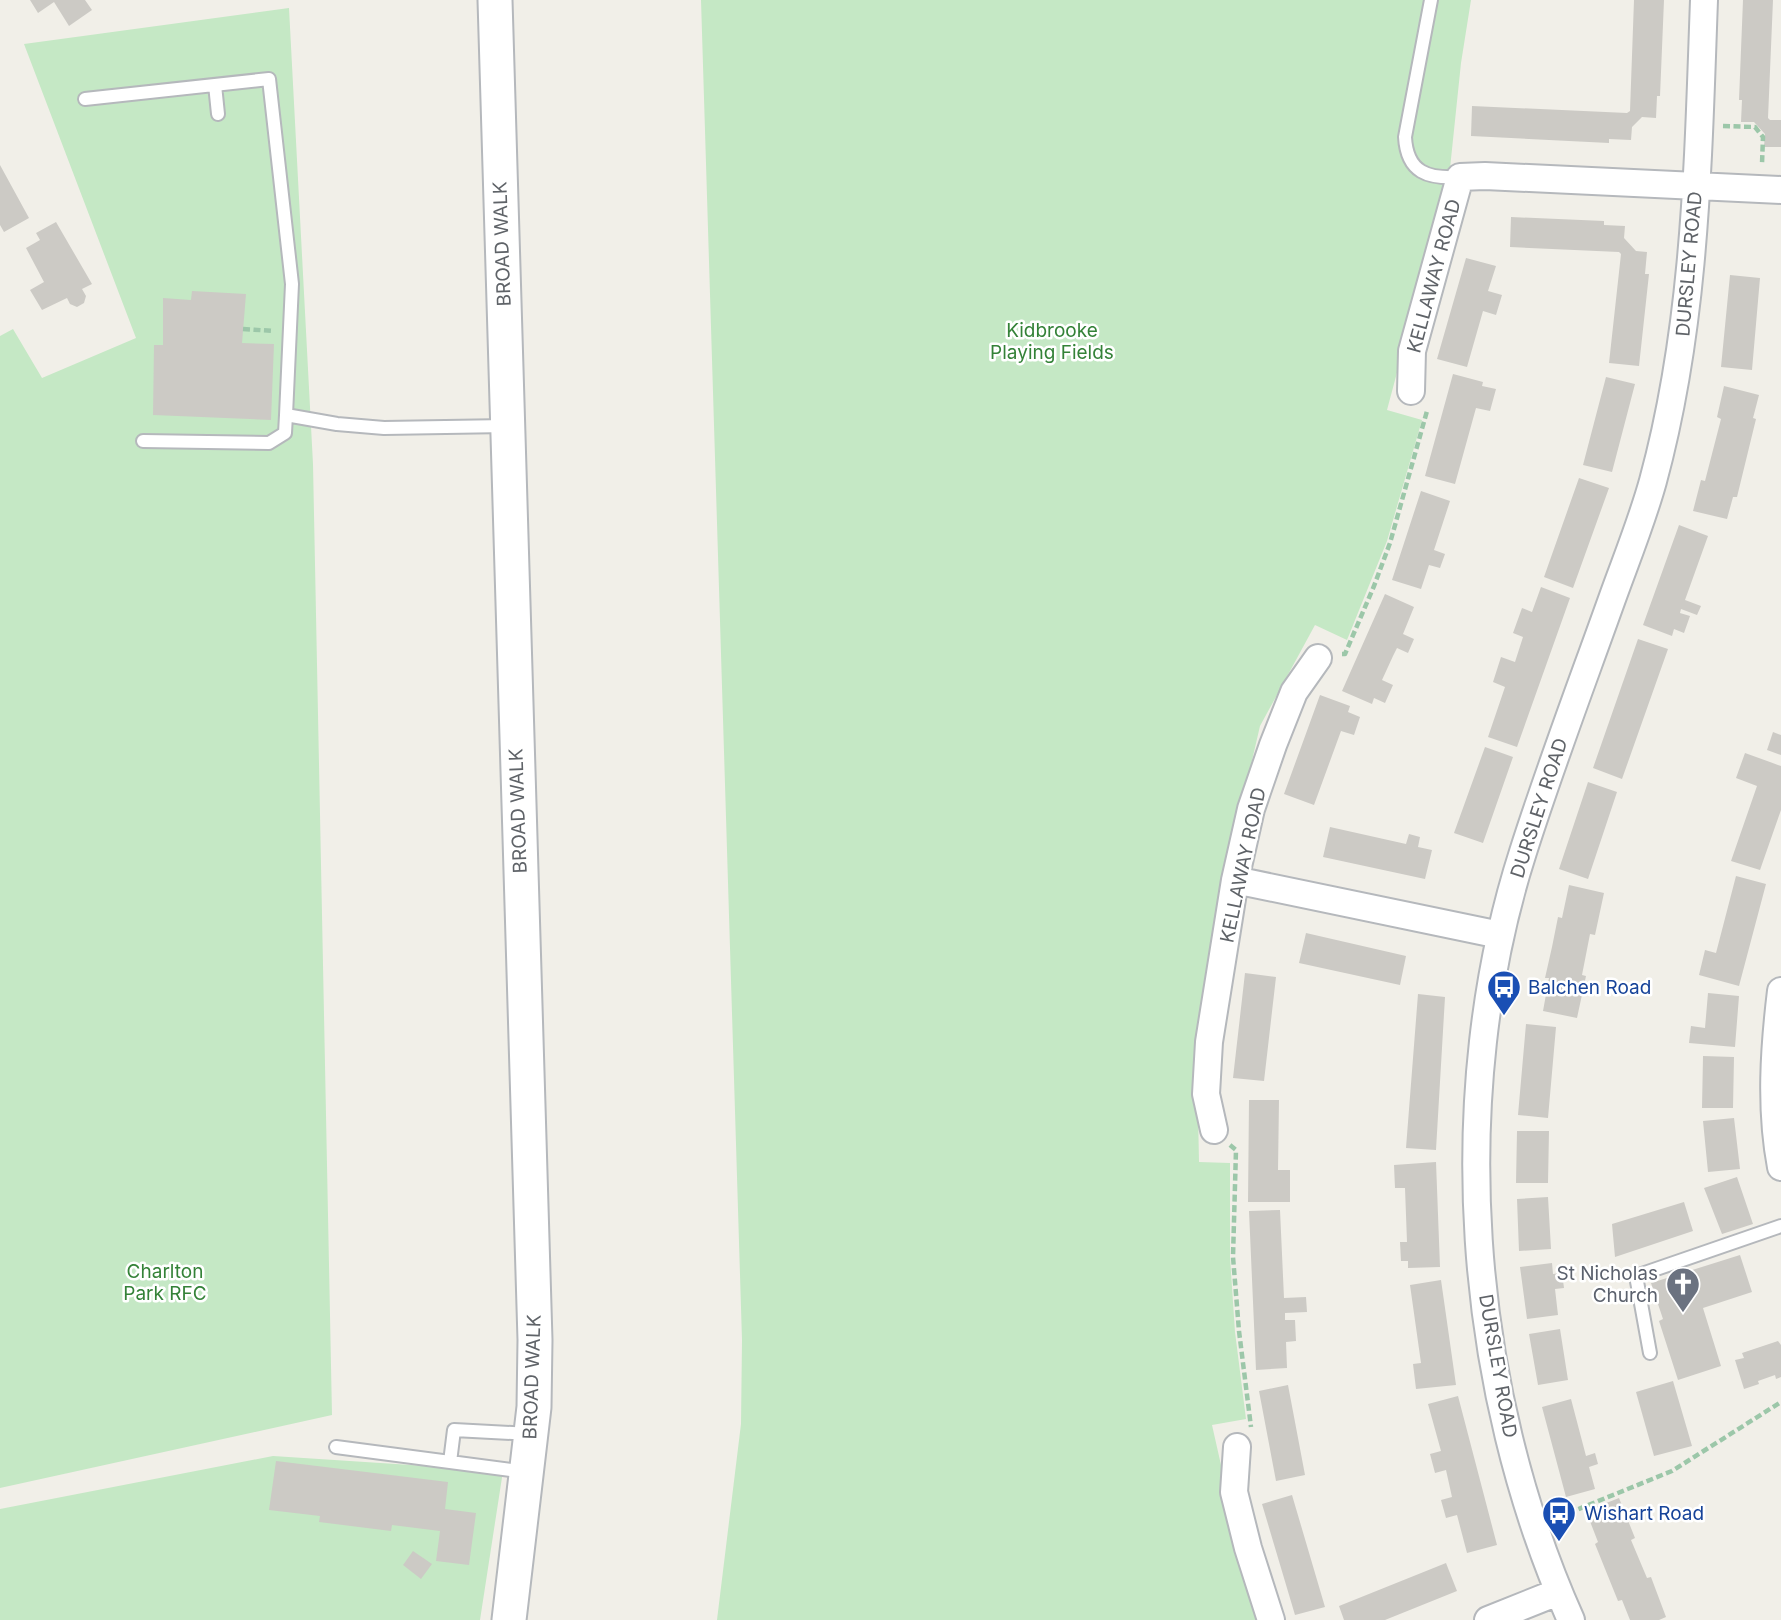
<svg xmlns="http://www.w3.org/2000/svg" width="1781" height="1620" font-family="Inter,sans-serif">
<rect width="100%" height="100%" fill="#f1efe8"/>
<path fill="#c5e8c5" d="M701 0H1471L1461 63 1449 178 1387 410 1422 420 1387 541 1347 640 1315 625 1260 726 1244 795 1198 1113 1199 1162 1230 1163V1257L1235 1332 1246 1419 1212 1425 1237 1536 1262 1620H717L741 1424 742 1340Z
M289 8 313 464 332 1415 0 1488V336L13 329 42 378 136 338 24 44Z
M273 1456 503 1471 480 1620H0V1509Z"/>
<path fill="#cccac5" d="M30 0H85L92 10 69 26 54 2 38 13Z
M1634 0H1664L1660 96H1657L1656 118 1642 117 1632 127 1631 140 1609 139V143L1471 136 1472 106 1627 113 1630 111Z
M1743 0H1773L1768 118 1770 120H1781V147H1764L1765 134 1754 122H1741L1742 100H1739Z
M0 165 29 218 4 232 0 225Z
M1511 217 1604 221V225L1625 226 1624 238 1636 251 1647 252 1645 274H1649L1639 366 1609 363 1621 254 1619 252 1510 247Z
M56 222 92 284 82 289 86 296 84 303 77 307 70 304 67 298 42 310 30 290 44 282 26 248 40 240 36 233Z
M1466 258 1496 266 1488 291 1502 295 1496 315 1483 311 1467 367 1437 359Z
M1730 275 1760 278 1752 370 1721 367Z
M192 291 246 294 242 343 274 344 271 420 153 415 154 345H163V298L191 300Z
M1453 374 1483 382 1482 386 1496 389 1490 411 1476 408 1455 484 1425 476Z
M1606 377 1635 384 1612 472 1583 465Z
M1724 386 1759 395 1753 418 1756 419 1737 497H1733L1727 519 1693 511 1701 480 1705 481 1721 419 1717 417Z
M1579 478 1609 488 1573 588 1544 577Z
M1421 491 1450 501 1434 550 1445 554 1440 568 1429 565 1421 589 1392 580Z
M1679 525 1708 536 1685 600 1701 606 1697 615 1681 609 1680 613 1690 616 1684 633 1674 629 1672 636 1643 625Z
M1541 587 1570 598 1517 747 1488 737 1505 687 1493 682 1501 657 1515 662 1523 637 1513 633 1522 608 1532 612Z
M1385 594 1414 607 1403 634 1414 639 1408 653 1397 648 1393 656 1382 680 1393 685 1385 703 1374 698 1372 704 1342 691Z
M1638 639 1668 649 1622 779 1593 768Z
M1320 695 1350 706 1348 712 1360 717 1354 735 1341 731 1314 805 1284 794Z
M1773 732 1781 735V755L1767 750Z
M1485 747 1513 757 1483 843 1454 833Z
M1745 753 1781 766V810L1760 870 1731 861 1757 786 1736 778Z
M1588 782 1617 792 1588 879 1559 869Z
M1330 827 1406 844 1409 834 1420 837 1418 847 1432 850 1425 879 1323 857Z
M1736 876 1766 884 1739 986 1699 975 1705 950 1716 953Z
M1569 885 1604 893 1595 935 1590 934 1582 975 1586 976 1577 1018 1543 1011 1549 978H1545L1552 947 1558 917 1562 918Z
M1306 933 1406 956 1400 985 1299 963Z
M1245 973 1276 977 1264 1081 1233 1078Z
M1708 993 1739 996 1735 1047 1689 1043 1691 1026 1705 1028Z
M1418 994 1445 997 1436 1150 1406 1148Z
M1526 1024 1556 1027 1548 1118 1518 1115Z
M1703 1056 1734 1057 1733 1108H1702Z
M1249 1100H1279L1278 1170H1290V1202H1248Z
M1734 1118 1740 1169 1708 1172 1703 1121Z
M1517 1131H1549L1548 1183H1516Z
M1436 1162 1440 1267 1408 1268V1261H1401L1400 1242H1407L1405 1188H1395L1394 1165Z
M1737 1177 1753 1224 1722 1234 1704 1188Z
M1548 1197 1551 1249 1519 1251 1517 1199Z
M1684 1202 1693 1231 1615 1257 1612 1224Z
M1280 1210 1284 1298 1306 1297 1307 1312 1285 1313V1320H1295L1296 1341 1286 1342 1287 1368 1256 1370 1249 1211Z
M1740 1255 1752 1292 1703 1308 1721 1366 1678 1380 1659 1321 1663 1319 1651 1283Z
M1552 1263 1553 1274 1562 1273 1564 1288 1555 1289 1558 1315 1527 1319 1520 1267Z
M1441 1280 1456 1385 1416 1389 1413 1364 1421 1363 1410 1285Z
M1560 1329 1568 1380 1538 1385 1529 1334Z
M1778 1341 1781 1345V1377L1776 1379 1775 1375 1758 1381 1759 1384 1744 1389 1735 1360 1744 1358 1742 1353Z
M1673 1381 1692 1446 1654 1456 1636 1392Z
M1288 1385 1305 1475 1276 1481 1259 1391Z
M1458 1396 1497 1545 1467 1553 1457 1515 1446 1518 1441 1500 1452 1497 1446 1470 1435 1473 1430 1454 1441 1451 1428 1404Z
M1571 1399 1586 1456 1595 1453 1598 1464 1589 1467 1595 1489 1566 1497 1542 1407Z
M276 1461 448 1482 445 1509 476 1513 469 1565 436 1561 440 1531 392 1525 391 1531 319 1522 320 1516 269 1510Z
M1292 1495 1325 1607 1295 1615 1262 1504Z
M1619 1498 1635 1538 1631 1540 1647 1578 1651 1577 1666 1617 1659 1620H1630L1622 1600 1618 1601 1595 1544 1598 1542 1586 1511Z
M413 1551 432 1564 421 1579 403 1565Z
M1446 1563 1457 1591 1385 1620H1344L1339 1606Z"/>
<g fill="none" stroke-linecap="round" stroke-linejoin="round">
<g stroke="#b5b8bc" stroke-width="16">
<path id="service" d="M1431 0 1405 137C1407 173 1428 179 1460 177
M215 85 218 114
M85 99 269 79 292 284 286 415 337 424 384 428 507 426
M143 441 269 443 285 433 286 415
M1650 1353 1636 1276 1781 1226
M336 1447 526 1472
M450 1462 454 1430 531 1434"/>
</g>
<g stroke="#b5b8bc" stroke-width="30">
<path id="minor" d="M1411 391 1412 351 1460 177 1485 176 1781 190
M1235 880 1500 935
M1781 991C1774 1049 1770 1109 1781 1167
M1214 1130 1206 1094 1209 1042 1235 880 1251 809 1273 745 1294 692 1318 658
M1237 1447 1234 1492 1248 1548 1271 1620
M1488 1620 1558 1592
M1571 1620C1467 1388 1445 1095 1523 852 1550 767 1582 683 1612 599 1626 560 1642 521 1653 481 1696 323 1698 162 1704 0"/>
</g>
<g stroke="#b5b8bc" stroke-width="37">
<path id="tertiary" d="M495 0 535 1340 534 1407 509 1620"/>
</g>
<path stroke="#9cc7a9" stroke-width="4.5" stroke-dasharray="7 3.5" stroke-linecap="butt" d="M1723 126 1755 127 1763 137 1762 164
M243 329 274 331
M1342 654H1345L1374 586 1390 543 1427 411
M1230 1145 1236 1150 1233 1257 1239 1331 1251 1427
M1559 1517 1672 1471 1781 1402"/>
<use href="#service" stroke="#fff" stroke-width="12"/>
<use href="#minor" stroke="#fff" stroke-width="26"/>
<use href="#tertiary" stroke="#fff" stroke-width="33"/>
</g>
<defs>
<g id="bus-pin" transform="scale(1.75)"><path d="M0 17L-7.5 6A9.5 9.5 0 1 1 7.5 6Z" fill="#1a4fb4" stroke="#fff"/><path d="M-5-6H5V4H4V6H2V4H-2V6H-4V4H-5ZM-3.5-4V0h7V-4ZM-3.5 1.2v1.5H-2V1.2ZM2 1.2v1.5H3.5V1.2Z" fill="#fff"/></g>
<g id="church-pin" transform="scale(1.75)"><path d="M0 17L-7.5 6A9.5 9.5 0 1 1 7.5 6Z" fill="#6b7280" stroke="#fff"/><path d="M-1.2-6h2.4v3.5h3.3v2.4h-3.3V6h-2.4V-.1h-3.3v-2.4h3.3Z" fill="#fff"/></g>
</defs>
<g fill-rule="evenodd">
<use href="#bus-pin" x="1504" y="987"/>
<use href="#church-pin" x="1683" y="1284"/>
<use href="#bus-pin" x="1559" y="1513"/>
</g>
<g text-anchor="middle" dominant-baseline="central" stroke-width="5" stroke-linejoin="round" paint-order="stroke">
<g font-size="19" fill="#5f6368" stroke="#fff">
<text transform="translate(502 244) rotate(-92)">BROAD WALK</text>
<text transform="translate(1689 264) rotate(-85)">DURSLEY ROAD</text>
<text transform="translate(1434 276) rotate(-75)">KELLAWAY ROAD</text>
<text transform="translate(1539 808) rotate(-72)">DURSLEY ROAD</text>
<text transform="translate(518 811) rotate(-92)">BROAD WALK</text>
<text transform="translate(1243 865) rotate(-78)">KELLAWAY ROAD</text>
<text transform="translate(1498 1366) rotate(80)">DURSLEY ROAD</text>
<text transform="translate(532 1377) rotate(-88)">BROAD WALK</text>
</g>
<g font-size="19" fill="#348238" stroke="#fff">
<text x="1052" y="330">Kidbrooke<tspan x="1052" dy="22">Playing Fields</tspan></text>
<text x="165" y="1271">Charlton<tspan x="165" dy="22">Park RFC</tspan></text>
</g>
<g font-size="19" fill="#164399" stroke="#fff" text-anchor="start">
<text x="1528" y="987">Balchen Road</text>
<text x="1584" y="1513">Wishart Road</text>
</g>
<g font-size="19" fill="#5b616d" stroke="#fff" text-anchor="end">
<text x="1658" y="1273">St Nicholas<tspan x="1658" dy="22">Church</tspan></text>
</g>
</g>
</svg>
